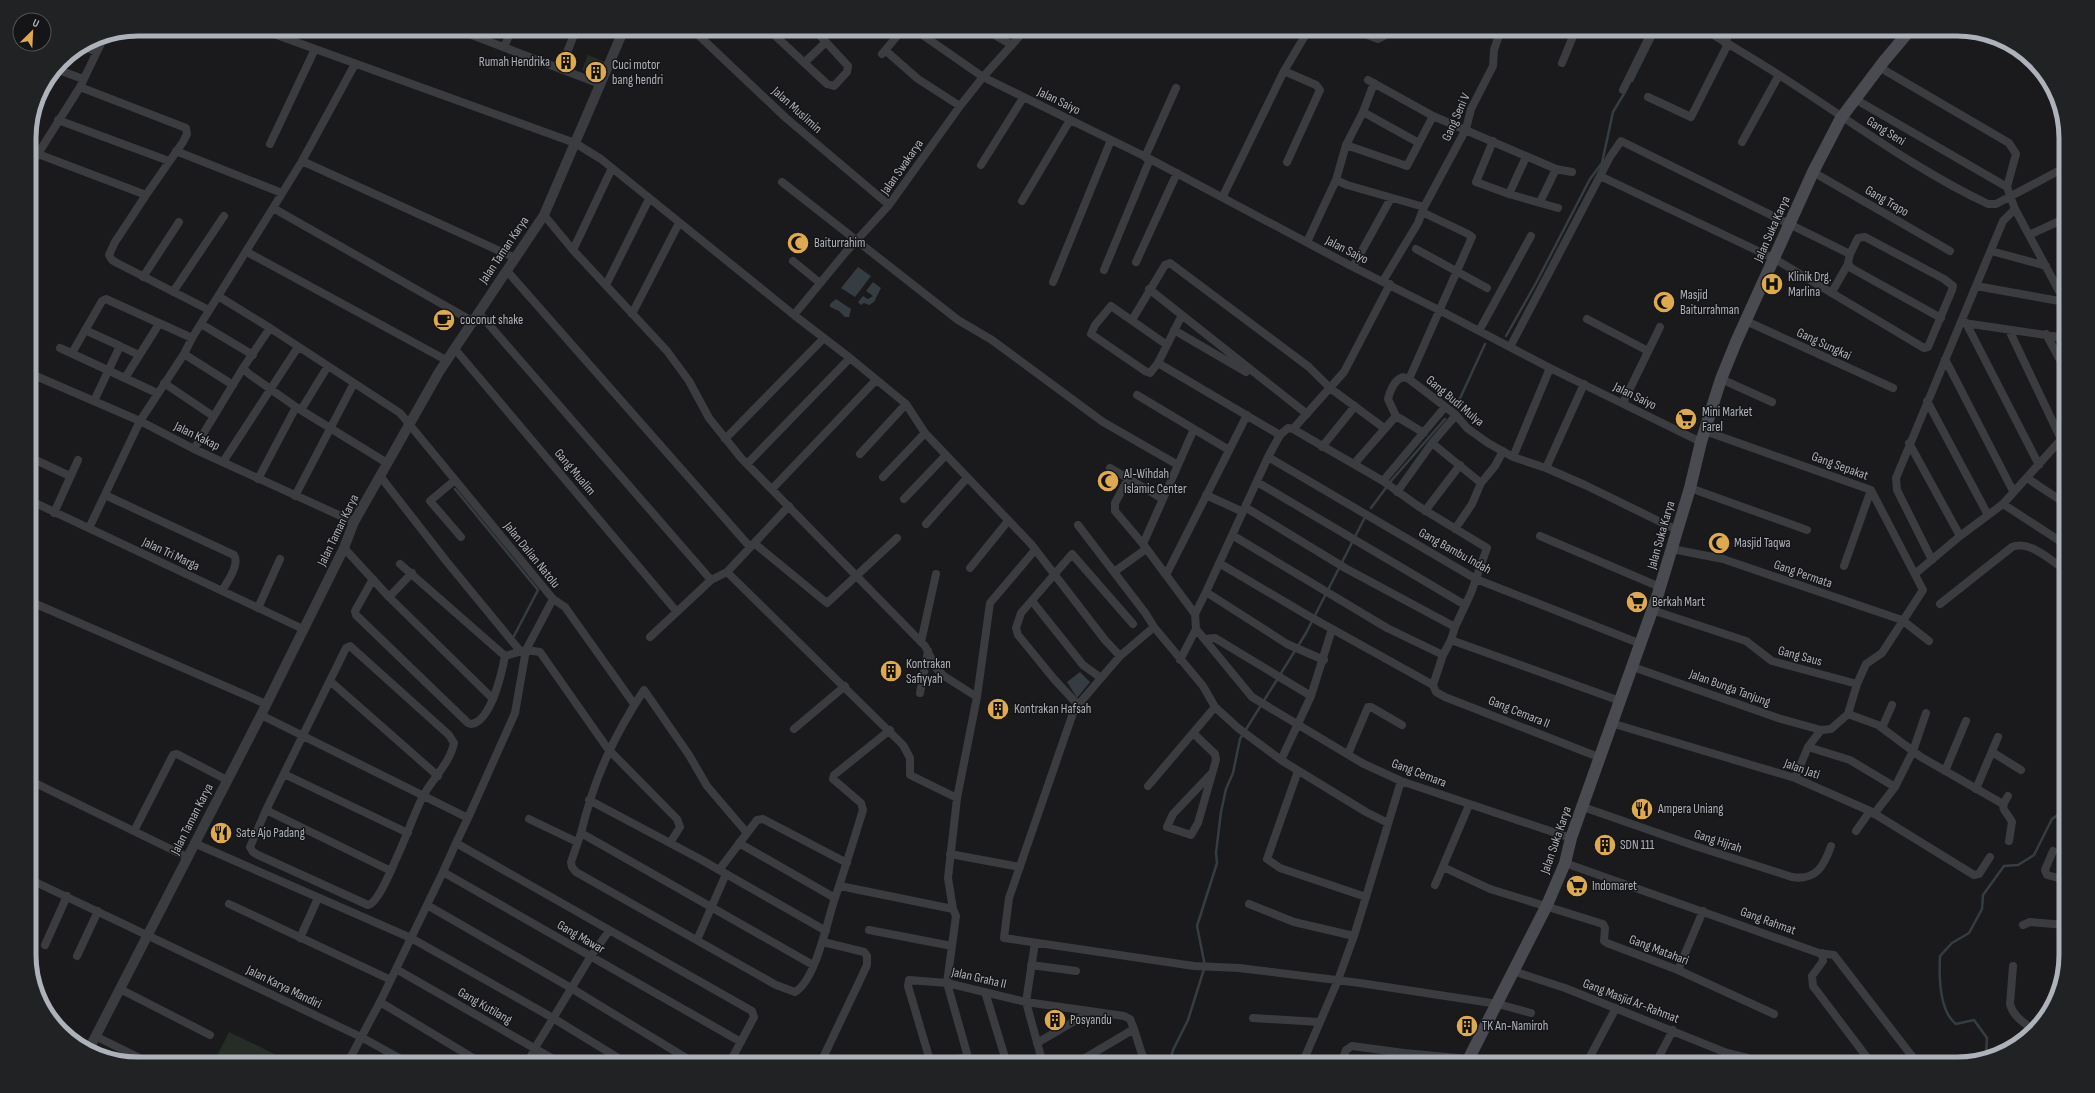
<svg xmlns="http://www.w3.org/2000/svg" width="2095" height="1093" font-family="'Sofia Sans Condensed',sans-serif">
<rect width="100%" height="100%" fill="#1a1a1c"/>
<path fill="#262d27" d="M588 55 605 62 601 70 592 68 590 73 582 70Z
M229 1032 295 1064H213Z"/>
<path fill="#353d43" d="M858 267 871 276 855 297 841 288Z
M873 282 881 288 874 302 869 305 864 303 861 305 858 302 863 296 868 299 873 296 866 291Z
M836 299 851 309 849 317H845L839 311 830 307V304Z
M1080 672 1090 682 1077 698 1067 682Z"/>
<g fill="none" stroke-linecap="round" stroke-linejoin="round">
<path stroke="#353d43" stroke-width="2.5" d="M1632 81 1658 29
M1506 336 1536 283 1590 179 1602 163 1613 112 1625 92
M1456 407 1485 344
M455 489 538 590 514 636
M1371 508 1391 481 1445 419
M1986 1055 1987 1038 1974 1020 1956 1024C1939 1011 1939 976 1940 956L1952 943 1969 933 1982 909 1983 895 2004 866 2018 865 2034 855 2052 819 2066 809
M1169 1064 1173 1050 1188 1020 1205 966 1197 926 1217 863 1216 853 1221 812 1226 789 1233 773 1240 739 1306 633 1364 519"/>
<path stroke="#3b3c40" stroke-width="8" d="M260 29 575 143 601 159 794 315 850 358 906 404 925 433 1031 544 1105 640 1120 656
M456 29 600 84
M692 29 786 118 889 205
M768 29 827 84 834 86 847 72 848 66 814 29
M914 29 983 77 1150 159 1353 267 1439 310 1550 368 1701 442
M984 29 1012 45
M1352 29 1378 39 1384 36 1389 29
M1704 29C1728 44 1754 59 1779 75 1848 119 1914 169 1988 204H1996L2062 169
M852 33 855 29
M779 38 788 29
M1725 43 1731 29
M83 46 97 52
M504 47 512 29
M886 51 918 79 960 106
M882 54 903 29
M805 62 825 43
M1562 63 1576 29
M355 64 302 161 515 258
M1879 67 2009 143 2016 154 2007 187
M561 68 573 37
M56 69 83 79
M1284 71 1316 85 1320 90 1287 162
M1368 80 1433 116 1556 169 1572 172
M1374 83 1363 112 1419 143
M80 87 186 128 187 134 183 142 146 195 115 242 109 255 112 260 117 263 209 310
M1623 90 1653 29
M1648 97 1691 117 1728 44
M1855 99 2007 187 2015 209 2066 304
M1363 112 1346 145 1336 180 1347 185 1424 207
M58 120 169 161
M1493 141 1476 182 1509 194 1558 208
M1742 142 1779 75
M270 144 315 49
M1346 145 1407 166 1433 116
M176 151 282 193
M38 154 146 195
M1145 157 1176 88
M981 165 1023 98
M29 168 80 87 105 35
M1813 172 1950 251
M782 182 958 320 992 340 1103 422 1178 465
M1509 194 1526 157
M1223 196 1284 71 1309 29
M1022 201 1070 120
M1540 202 1556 169
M273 208 302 161
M544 215 573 250 667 351 689 381 709 418 741 458 925 646 936 668 944 676 977 697
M2029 235 2066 218
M1307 242 1336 180
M1416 249 1487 288
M573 250 612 168
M1991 251 2046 266
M247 252 446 360
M1850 254 1848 263 1851 268 1941 318
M793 261 820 283
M1136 262 1177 173
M1353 267 1391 198
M1104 270 1150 159
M507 271 750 547
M143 277 179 222
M1383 281 1418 223 1424 207 1466 129 1471 109 1493 66 1494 50 1501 29
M1053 282 1111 140
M606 285 649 199
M1976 286 2065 302
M1149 289 1307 414
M173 292 224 216
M1832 292 1848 264
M218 296 270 328
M478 312 711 580 727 572 789 506
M632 314 679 223
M794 315 845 253 889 205 960 106 983 77 1026 29
M1587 319 1648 351
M1132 320 1165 265 1170 263 1309 367 1330 388 1384 428
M1746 321 1893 388
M1964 323 2066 338
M1966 323 2039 465
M201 324 253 355
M85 330 120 346 94 401
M1174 330 1246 372
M2009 330 2061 439
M1479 331 1531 236
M2046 334 2066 371
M192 338 273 208 472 321
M1167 345 1111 306 1095 325 1091 334 1145 371 1150 373 1158 363 1182 315
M120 346 139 355
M1510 347 1610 157 1621 141 1850 254 1858 238 1865 237 1944 279 1953 286 1952 290 1928 347 1924 348 1775 259 1600 176
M60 348 157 393
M454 348 677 612
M72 353 102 301 106 299 192 338 184 354 140 421 89 528
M184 354 233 385
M1945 359 2013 491
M1158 363 1280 435
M243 368 270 328 400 413 553 599 565 607 634 704
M29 373 140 421 194 449 354 522
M125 378 159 324
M1409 379 1472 237 1468 234 1422 212
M1721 379 1772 402
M164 383 213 416
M1137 395 1229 450
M1927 401 1988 515
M1623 403 1660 327
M301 410 328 366
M1396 416 1388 399C1390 391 1394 380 1403 377L1409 379 1456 415 1467 428 1488 443 1513 457 1546 468 1585 485 1677 530
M1293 429 1344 372 1390 284
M725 439 824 338
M1432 443 1481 483
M1909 443 1960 536
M1322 447 1355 406
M194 449 243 368 249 374 296 407 387 463
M860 454 906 404
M29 457 70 476
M1268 457 1476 579 1641 644
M1513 457 1550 368
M223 462 298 347
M747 464 850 358
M1354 464 1396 416 1424 433
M1110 468 1163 499
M1546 468 1584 384
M380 476 447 562 521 652
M883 477 925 433
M2027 478 2066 504
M258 479 296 407
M1128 479 1115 503V511L1143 544 1195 614 1196 629 1180 660
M455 480 430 501 461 537
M1383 481 1445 407
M1257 482 1465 605
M1690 488 1807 530
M772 489 876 380
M1397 492 1432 443 1456 415
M105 495 234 555C240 565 227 582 222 591
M1206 495 1243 512
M295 496 354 383
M904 499 946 455
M29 500 303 629
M2003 504 2066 545
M1245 507 1345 568 1455 627
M1425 511 1460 465
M54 513 78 460
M926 524 967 478
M1078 525 1146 614 1154 627 1203 686 1215 707 1238 728 1281 760 1366 812 1388 823
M1455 529 1472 504 1481 483 1495 466 1503 451
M1232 535 1387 628 1443 655
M1540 536 1660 587
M754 543 827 603 897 538
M1143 544 1194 429
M344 548 389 597 493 699
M1672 549 1723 559 1902 620 1929 641
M1932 560 1897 490 1896 478 2003 221 2015 209
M1219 563 1307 615 1433 685 1443 655 1451 640 1455 627 1471 593 1487 548 1418 506 1383 481 1293 429 1288 428 1280 435 1268 457 1206 592 1287 644 1324 660
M400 564 505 656
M1844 566 1871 490
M970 568 1008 521
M727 572 903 745 910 758V775L957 798
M1114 572 1146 549
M1916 573 1960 536 2003 504 2066 434
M1166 575 1247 415
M373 579 355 611 356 615 468 723 471 724C491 722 502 672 505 656L526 650 553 599
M389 597 412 573
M29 601 266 704
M1032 601 1083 665 1101 678
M1940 604 2012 547C2030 540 2052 561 2066 571
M258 608 280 559
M1652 610 1746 641 1772 661 1857 684
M1195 614 1206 592
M1154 627 1120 656 1078 705 1073 713 1009 898 1004 938 1194 966 1239 968 1360 983 1498 1004 1531 1013
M1196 629 1252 697 1362 763 1401 781 1571 838
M650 637 711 580
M1205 639 1215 638 1311 696
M1451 640 1620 701
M921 642 936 574
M350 646 449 735 454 743C450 763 433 778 423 796 413 816 406 838 396 859 392 868 378 903 368 905L258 855 253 852 250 847 266 810 346 648Z
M1633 667 1778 718 1821 730 1831 729 1848 714 1857 684 1866 664 1882 653 1923 590 1871 490 1705 431
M330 681 438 776
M1433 685 1436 692 1445 697 1601 758
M920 693 928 651
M1078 705 1054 679 1018 635 1016 628 1021 613 1072 554 1133 624
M1848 714 1878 725 1921 757 2003 804
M261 715 468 818 456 843
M1611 723 1795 778 1870 811 1974 875 1979 874 1990 857
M1882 728 1892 705
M794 729 845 686
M1193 733 1215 754 1216 760 1198 823 1191 835 1167 827 1173 814 1211 774
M1808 747 1850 760 1895 787 1874 814
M1992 752 2021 770
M1348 754 1368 707H1371L1402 725
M1281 760 1311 696 1332 629
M1298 771 1267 859 1280 868 1366 897 1354 936
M1945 771 1966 721
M284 774 408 833
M1795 778 1808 747 1821 730
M29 780 187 857
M1148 786 1215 707
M1895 787 1913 751 1926 713
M1976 789 1998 737
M2008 796C1998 811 2006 809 2012 822L2009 841
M589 800 700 859 826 931
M1583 807 1695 846 1792 877C1816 881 1824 866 1831 846
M266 810 391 871
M468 818 515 713 526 650 540 652 608 749 677 819 680 827 670 843
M529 819 577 842
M134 831 173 755 177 754 227 780
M1856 831 1870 811
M581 833 571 862 572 867 576 872 776 985 795 992C816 980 827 921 835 898 845 869 854 839 863 810L861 803 833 779 834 775 890 730
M747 833 707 786 689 755 644 690C613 737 594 779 581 833L813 965
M194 843 411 938 553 1018 628 1064
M739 843 835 898
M2053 851 2045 870 2047 875 2066 880
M950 854 1020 867
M1565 863 1819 953 1834 955 1918 1064
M1443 867 1490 889 1603 924 1605 928 1604 941 1607 943 1678 970 1774 1014
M719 870 757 820 763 819 847 863
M29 879 361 1037 410 1064
M1435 885 1469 805
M840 886 953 909
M29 895 35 881
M1366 897 1401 781
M229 904 391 980
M1249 904 1294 922 1354 936 1338 980 1302 1064
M427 905 571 988 696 1064
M2023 925 2030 922 2066 925
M869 930 952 946
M300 938 318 898
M697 940 726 874
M1035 943 1026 1002 1043 1064
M45 945 67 896
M1822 953 1823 961 1812 976 1813 986 1872 1064
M77 956 98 911
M1031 965 1076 971
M2013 966 2010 1004C2013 1016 2023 1022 2032 1029
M396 969 562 1064
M1678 970 1703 911
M1513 971 1565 988 1727 1053 1722 1064
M120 989 210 1035
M985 992 1007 1064
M380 1002 483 1064
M1253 1018 1319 1022
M1134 1029 1145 1064
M95 1036 152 1064
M1037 1043 1090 1012
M1727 1053 1748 1058 1757 1064
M968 1057 931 1064 908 986 909 980 947 983 1026 1002 1124 1016 1130 1019 1134 1029 1075 1064
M347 1064 380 1002 443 872
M527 1064 535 1048 591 956 609 931
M729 1064 754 1017 752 1011 456 843 443 872 741 1042
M820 1064 861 978 867 965V956L864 952 823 942
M970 1064 947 983 956 916 953 909 948 878 957 798 977 697 990 603 1035 550
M1134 1064 1143 1058
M1341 1064 1346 1050 1352 1046 1404 1053 1469 1059
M1586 1064 1616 1008
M1655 1064 1673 1030"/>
<path stroke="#3b3c40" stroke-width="10" d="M88 1051 261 715 344 548 354 522 439 372 544 215 624 29"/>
<path stroke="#494b50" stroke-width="12" d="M1466 1064 1547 905 1565 863 1571 838 1658 594 1690 488 1701 442 1721 379 1736 342 1813 172 1841 118 1884 61 1911 29"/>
</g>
<defs>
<g id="building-disc" transform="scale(1.15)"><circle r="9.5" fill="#ddaa50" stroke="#151517"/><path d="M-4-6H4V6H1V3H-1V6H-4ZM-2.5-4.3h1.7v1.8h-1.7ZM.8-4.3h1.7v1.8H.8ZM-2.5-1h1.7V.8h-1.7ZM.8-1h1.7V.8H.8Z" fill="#111"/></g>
<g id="mosque-disc" transform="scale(1.15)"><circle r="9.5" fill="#ddaa50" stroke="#151517"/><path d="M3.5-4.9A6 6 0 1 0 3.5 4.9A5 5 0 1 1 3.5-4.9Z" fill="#111"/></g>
<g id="hospital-disc" transform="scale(1.15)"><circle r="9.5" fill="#ddaa50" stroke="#151517"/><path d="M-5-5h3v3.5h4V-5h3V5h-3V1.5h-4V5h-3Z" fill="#111"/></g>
<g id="cafe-disc" transform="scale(1.15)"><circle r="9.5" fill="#ddaa50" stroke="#151517"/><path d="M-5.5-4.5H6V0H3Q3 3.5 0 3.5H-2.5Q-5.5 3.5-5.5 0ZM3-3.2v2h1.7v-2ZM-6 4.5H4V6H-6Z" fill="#111"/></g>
<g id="supermarket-disc" transform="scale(1.15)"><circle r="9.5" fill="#ddaa50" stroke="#151517"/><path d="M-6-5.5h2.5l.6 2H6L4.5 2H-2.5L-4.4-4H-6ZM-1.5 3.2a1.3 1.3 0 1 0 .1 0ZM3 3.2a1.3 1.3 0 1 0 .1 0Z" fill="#111"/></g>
<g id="restaurant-disc" transform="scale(1.15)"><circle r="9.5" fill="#ddaa50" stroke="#151517"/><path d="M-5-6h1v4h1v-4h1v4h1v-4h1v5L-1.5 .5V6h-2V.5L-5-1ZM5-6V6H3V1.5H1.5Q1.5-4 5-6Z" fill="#111"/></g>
</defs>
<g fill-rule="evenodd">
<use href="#building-disc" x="566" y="62"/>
<use href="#building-disc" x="596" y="72"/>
<use href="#mosque-disc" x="798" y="243"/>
<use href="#hospital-disc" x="1772" y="284"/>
<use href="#mosque-disc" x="1664" y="302"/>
<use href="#cafe-disc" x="444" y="320"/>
<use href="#supermarket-disc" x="1686" y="419"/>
<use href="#mosque-disc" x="1108" y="481"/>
<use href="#mosque-disc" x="1719" y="543"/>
<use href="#supermarket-disc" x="1637" y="602"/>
<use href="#building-disc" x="891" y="671"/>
<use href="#building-disc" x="998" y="709"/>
<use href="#restaurant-disc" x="1642" y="809"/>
<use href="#restaurant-disc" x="221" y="833"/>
<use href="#building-disc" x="1605" y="845"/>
<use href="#supermarket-disc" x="1577" y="886"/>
<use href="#building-disc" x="1055" y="1020"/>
<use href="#building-disc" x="1467" y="1026"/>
</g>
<g text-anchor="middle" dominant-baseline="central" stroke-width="3" stroke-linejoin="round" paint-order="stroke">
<g font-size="13" fill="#aeb2ba" stroke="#151517" text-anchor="start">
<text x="550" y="62" text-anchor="end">Rumah Hendrika</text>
<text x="612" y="65">Cuci motor<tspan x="612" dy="15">bang hendri</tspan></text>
<text x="814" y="243">Baiturrahim</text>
<text x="1788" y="277">Klinik Drg.<tspan x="1788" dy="15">Marlina</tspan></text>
<text x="1680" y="295">Masjid<tspan x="1680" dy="15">Baiturrahman</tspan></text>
<text x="460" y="320">coconut shake</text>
<text x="1702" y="412">Mini Market<tspan x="1702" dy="15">Farel</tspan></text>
<text x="1124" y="474">Al-Wihdah<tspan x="1124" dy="15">Islamic Center</tspan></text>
<text x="1734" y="543">Masjid Taqwa</text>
<text x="1652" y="602">Berkah Mart</text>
<text x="906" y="664">Kontrakan<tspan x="906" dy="15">Safiyyah</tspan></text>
<text x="1014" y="709">Kontrakan Hafsah</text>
<text x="1658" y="809">Ampera Uniang</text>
<text x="236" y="833">Sate Ajo Padang</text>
<text x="1620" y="845">SDN 111</text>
<text x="1592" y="886">Indomaret</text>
<text x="1070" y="1020">Posyandu</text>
<text x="1482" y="1026">TK An-Namiroh</text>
</g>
<g font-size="13" fill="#aeb2ba" stroke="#151517">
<text transform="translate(1059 101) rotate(26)">Jalan Saiyo</text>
<text transform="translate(797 110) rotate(42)">Jalan Muslimin</text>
<text transform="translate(1456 117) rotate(-66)">Gang Seni V</text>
<text transform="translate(1886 131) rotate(32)">Gang Seni</text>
<text transform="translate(902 167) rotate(-55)">Jalan Swakarya</text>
<text transform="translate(1887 201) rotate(30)">Gang Trapo</text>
<text transform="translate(1772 229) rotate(-66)">Jalan Suka Karya</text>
<text transform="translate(504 250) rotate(-56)">Jalan Taman Karya</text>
<text transform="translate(1347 250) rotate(27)">Jalan Saiyo</text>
<text transform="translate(1824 344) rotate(25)">Gang Sungkai</text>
<text transform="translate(1635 396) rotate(26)">Jalan Saiyo</text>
<text transform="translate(1455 401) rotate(40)">Gang Budi Mulya</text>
<text transform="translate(197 436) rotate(26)">Jalan Kakap</text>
<text transform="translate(1840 466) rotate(20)">Gang Sepakat</text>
<text transform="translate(575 472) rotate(50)">Gang Mualim</text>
<text transform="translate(338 530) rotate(-64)">Jalan Taman Karya</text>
<text transform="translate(1661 535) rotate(-74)">Jalan Suka Karya</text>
<text transform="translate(1455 551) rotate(29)">Gang Bambu Indah</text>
<text transform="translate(171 554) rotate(25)">Jalan Tri Marga</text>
<text transform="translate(532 555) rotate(51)">Jalan Dalian Natolu</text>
<text transform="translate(1803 574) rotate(19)">Gang Permata</text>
<text transform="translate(1800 656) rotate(15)">Gang Saus</text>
<text transform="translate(1730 688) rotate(20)">Jalan Bunga Tanjung</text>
<text transform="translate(1519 712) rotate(22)">Gang Cemara II</text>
<text transform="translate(1802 769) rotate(20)">Jalan Jati</text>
<text transform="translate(1419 773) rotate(21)">Gang Cemara</text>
<text transform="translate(192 819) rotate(-63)">Jalan Taman Karya</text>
<text transform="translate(1556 840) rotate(-71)">Jalan Suka Karya</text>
<text transform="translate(1718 841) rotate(18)">Gang Hijrah</text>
<text transform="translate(1768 921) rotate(20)">Gang Rahmat</text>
<text transform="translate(581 937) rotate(30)">Gang Mawar</text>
<text transform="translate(1659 950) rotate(21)">Gang Matahari</text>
<text transform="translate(979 978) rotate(13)">Jalan Graha II</text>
<text transform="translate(284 987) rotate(26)">Jalan Karya Mandiri</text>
<text transform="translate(1631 1001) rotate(21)">Gang Masjid Ar-Rahmat</text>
<text transform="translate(485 1006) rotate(30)">Gang Kutilang</text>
</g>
</g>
<path d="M0 0H2095V1093H0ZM138 36H1957A102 102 0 0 1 2059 138V955A102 102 0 0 1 1957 1057H138A102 102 0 0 1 36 955V138A102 102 0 0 1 138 36Z" fill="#212224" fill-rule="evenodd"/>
<path fill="none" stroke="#aeb2ba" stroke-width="5" d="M138 36H1957A102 102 0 0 1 2059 138V955A102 102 0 0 1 1957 1057H138A102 102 0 0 1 36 955V138A102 102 0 0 1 138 36Z"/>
<g transform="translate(32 32) rotate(24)"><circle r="19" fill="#151517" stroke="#525458"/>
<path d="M0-3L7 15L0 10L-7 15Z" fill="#ddaa50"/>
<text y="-6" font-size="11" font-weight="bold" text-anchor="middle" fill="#aeb2ba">U</text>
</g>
</svg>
